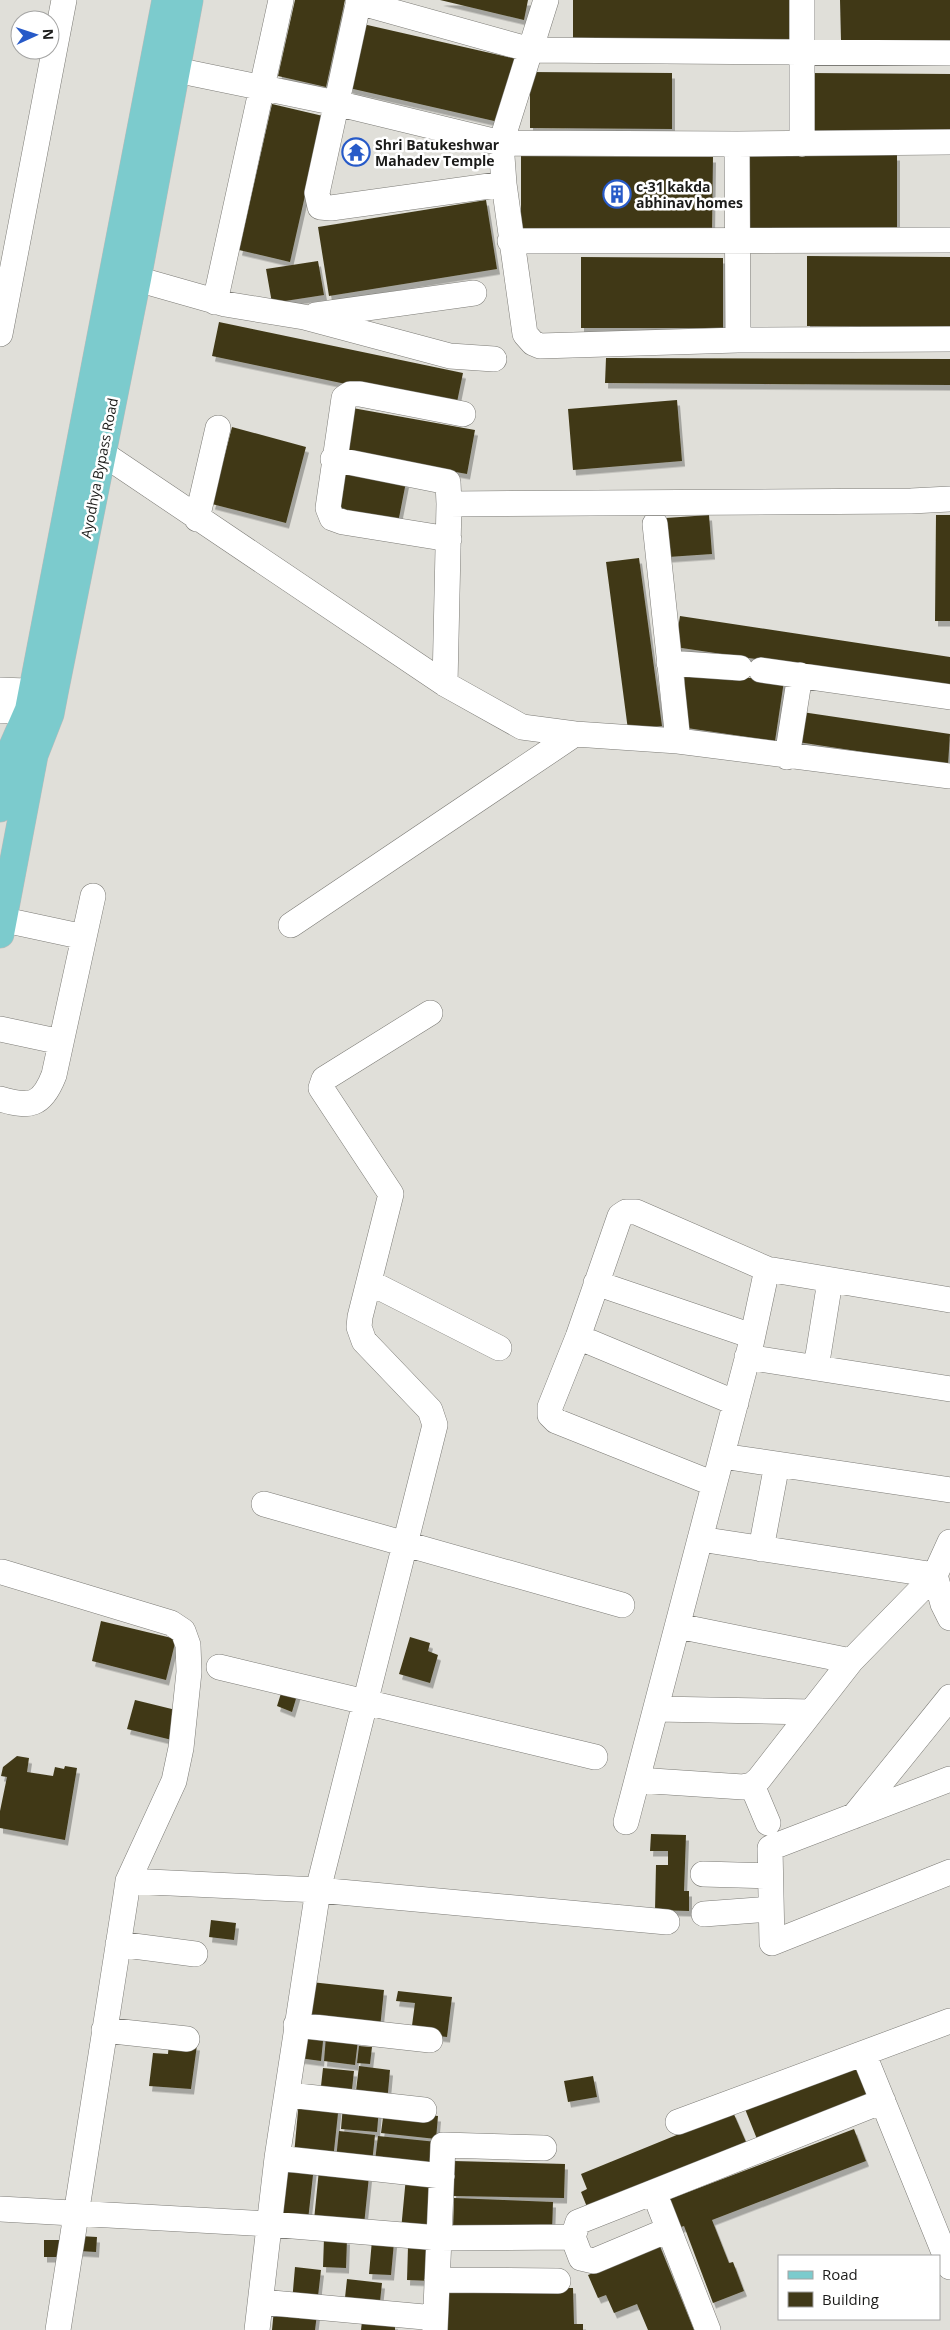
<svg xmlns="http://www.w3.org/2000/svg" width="950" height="2330" font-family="'Open Sans',sans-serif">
<defs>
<filter id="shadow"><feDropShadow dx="3" dy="5.5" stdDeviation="0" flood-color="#0004"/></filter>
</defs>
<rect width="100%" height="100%" fill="#e0dfd9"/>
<path fill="#403918" filter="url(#shadow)" d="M295 0H345L326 87 278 76Z
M440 0H528L524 20Z
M573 0H792V40L573 39Z
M840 0H950V40L841 41Z
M363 24 517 59 503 123 349 88Z
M530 72 672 73V129L530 128Z
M809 73 950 74V133L809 132Z
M272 104 323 116 290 262 239 250Z
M744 154 897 155V229L743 228Z
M521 156 713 157 712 231H521Z
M486 200 497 269 329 296 318 227Z
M807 256 950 257V327L807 326Z
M581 257 723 258V328H581Z
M318 261 324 295 272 303 266 269Z
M219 322 463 373 456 407 212 356Z
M606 358 950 359V385L605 383Z
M677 400 682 461 573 470 568 409Z
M347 407 475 430 467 474 339 451Z
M232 427 306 447 286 523 212 504Z
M344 469 406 482 397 528 334 516Z
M709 515 712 554 668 557 666 518Z
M936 515H950V621H935Z
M639 558 662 726 628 730 606 562Z
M680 616 950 657V688L675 647Z
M684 672 784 681 775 741 687 728Z
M802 712 950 734 948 765 798 742Z
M101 1621 176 1639 166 1680 92 1661Z
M410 1637 430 1643 428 1651 438 1655 430 1683 399 1674Z
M283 1687 298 1692 292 1712 277 1706Z
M135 1700 180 1711 172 1740 127 1729Z
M17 1756 29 1758 27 1772 53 1776 55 1767 64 1769 65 1766 77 1768 65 1840 0 1828V1811L7 1777 1 1776 3 1767Z
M651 1834 686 1835 684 1891H689V1911L655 1910 656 1865H668V1851H650Z
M211 1920 236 1923 234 1940 209 1937Z
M311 1982 384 1990 380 2028 307 2020Z
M398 1991 452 1997 447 2037 411 2033 415 2003 396 2001Z
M302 2030 324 2032 321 2061 299 2058Z
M326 2036 358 2040 355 2065 324 2061Z
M169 2042 197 2045 191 2089 149 2086 153 2053 168 2054Z
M359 2046 372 2047 370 2064 357 2063Z
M862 2061 876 2096 759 2144 745 2109Z
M359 2066 390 2070 387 2103 355 2099Z
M323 2068 354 2071 351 2098 320 2095Z
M593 2076 597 2097 568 2102 564 2081Z
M299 2100 339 2104 333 2160 294 2155Z
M343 2105 379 2108 377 2132 341 2129Z
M384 2110 438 2116 436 2139 381 2133Z
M733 2112 746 2142 587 2207 581 2192 587 2189 581 2174Z
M854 2129 866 2161 712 2220 729 2263 733 2262 744 2291 713 2303 684 2226 678 2228 667 2200Z
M339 2131 375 2135 372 2163 336 2159Z
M378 2136 437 2142 434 2168 375 2161Z
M454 2161 565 2164 564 2198 453 2196Z
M281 2163 314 2166 308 2220 275 2216Z
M319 2170 369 2176 364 2225 314 2220Z
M406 2177 434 2180 429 2233 401 2230Z
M454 2198 553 2202 552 2232 453 2228Z
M80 2236 97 2237 96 2252 79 2251Z
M324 2238 347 2239 346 2268 323 2267Z
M657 2239 694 2330H648L637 2304 614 2313 606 2295 598 2298 588 2275 639 2255Z
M44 2240H60L59 2257H44Z
M372 2240 394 2242 391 2275 369 2274Z
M433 2246 432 2281 407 2280 408 2247Z
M295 2267 321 2270 317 2305 292 2302Z
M347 2279 382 2283 379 2311 344 2307Z
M573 2288 574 2324H583V2330H440L446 2289Z
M274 2309 317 2314 315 2330H272Z
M362 2321 395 2324V2330H361Z"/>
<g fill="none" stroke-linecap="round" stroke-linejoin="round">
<g stroke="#7c7b76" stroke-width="26">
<path id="minor" d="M359 0 317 193 320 207 331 208 504 184
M546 0 501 143 504 184 525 334 533 343 540 346 738 340 950 339
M358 2 531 50 950 53
M157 62 176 70 336 103 501 143 737 144 950 142
M737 144 738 340
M802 144V0
M510 241 950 240
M117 276 137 279 225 304 304 317 450 356 494 359
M215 302 281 0
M316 315 474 293
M0 334 64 0
M85 443 102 453 445 684 522 727 575 734 678 741 950 776
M333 459 448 482 449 504
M197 519 218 428
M655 524 678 741
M449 539 343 522 332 518 328 508 344 398 350 394H360L463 414
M669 663 740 668
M761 670 950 697
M445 684 449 504 911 501 950 499
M0 690 52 692
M0 711 29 710 47 714
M787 757 800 675
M0 919 84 937
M291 925 575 734
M0 1029 61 1042
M0 1099C30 1108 42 1106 54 1075L93 896
M369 1282 499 1348
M596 1283 752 1336
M578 1337 736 1403
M747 1357 950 1389
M816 1368 830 1281
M722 1456 950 1490
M714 1484 556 1421 550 1415V1407L578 1337 620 1216 626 1212H636L767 1269 950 1300
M264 1504 622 1605
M700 1539 935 1575
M950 1542 935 1575 943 1604 950 1618
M761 1549 777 1464
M2 1572 171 1623 183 1631 188 1645 189 1672 181 1748 174 1781 128 1881 126 1895 58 2330
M678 1626 851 1661
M219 1667 595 1757
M656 1709 811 1712
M950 1779 770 1848 772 1943 950 1872
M637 1780 743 1787 752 1785 759 1779 851 1661 935 1575
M752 1785 768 1823
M854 1816 950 1697
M626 1822 751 1344 767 1269
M703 1874 770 1876
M128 1881 318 1890 667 1922
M704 1914 771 1909
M118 1944 195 1954
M296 2025 430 2040
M104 2030 187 2039
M864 2055 950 2267
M289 2095 424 2110
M678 2122 950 2021
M277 2158 442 2176
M654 2192 708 2330
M0 2209 269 2224 439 2238 573 2237
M668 2230 594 2261 581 2258 573 2237 578 2222 883 2101
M437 2280 558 2281
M261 2302 435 2318
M257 2330 277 2158 318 1890 435 1425 430 1410 364 1341 359 1327 360 1317 391 1194 321 1088 324 1079 430 1013
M435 2330 443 2145 544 2148"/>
</g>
<g stroke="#bbbbba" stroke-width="29">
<path id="major" d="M0 808 11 751 29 710 166 0
M0 934 34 755 50 714 54 693 137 279 189 0"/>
</g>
<use href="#minor" stroke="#fff" stroke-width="25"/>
<use href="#major" stroke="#7ccbcd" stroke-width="28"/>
</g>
<defs>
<g id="temple-ring" transform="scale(1.4375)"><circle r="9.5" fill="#fff" stroke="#275ac8" stroke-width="1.5"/><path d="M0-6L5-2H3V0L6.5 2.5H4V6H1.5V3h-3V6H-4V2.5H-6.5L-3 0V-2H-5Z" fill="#275ac8"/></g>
<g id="building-ring" transform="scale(1.4375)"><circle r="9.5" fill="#fff" stroke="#275ac8" stroke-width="1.5"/><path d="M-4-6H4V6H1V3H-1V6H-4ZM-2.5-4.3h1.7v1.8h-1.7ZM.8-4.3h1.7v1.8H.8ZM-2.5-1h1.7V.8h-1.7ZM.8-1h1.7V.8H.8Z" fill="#275ac8"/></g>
</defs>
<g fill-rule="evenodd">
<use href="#temple-ring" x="356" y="152"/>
<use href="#building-ring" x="617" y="194"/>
</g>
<g text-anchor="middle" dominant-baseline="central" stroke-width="5" stroke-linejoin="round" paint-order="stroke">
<g font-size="14" font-weight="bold" fill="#1c1c1a" stroke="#fff" text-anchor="start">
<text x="375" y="144">Shri Batukeshwar<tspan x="375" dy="16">Mahadev Temple</tspan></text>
<text x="636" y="186">c-31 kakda<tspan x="636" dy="16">abhinav homes</tspan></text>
</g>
<g font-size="14" fill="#1c1c1a" stroke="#fff">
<text transform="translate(99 468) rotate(-79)">Ayodhya Bypass Road</text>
</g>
</g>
<rect x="778" y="2255" width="162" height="65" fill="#ffffff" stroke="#a4a4a3"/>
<rect x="788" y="2271" width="25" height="8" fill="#7ccbcd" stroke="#a4a4a3"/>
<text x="822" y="2280" font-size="15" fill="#1c1c1a">Road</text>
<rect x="788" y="2292" width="25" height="15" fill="#403918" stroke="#a4a4a3"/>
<text x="822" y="2305" font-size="15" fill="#1c1c1a">Building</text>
<g transform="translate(35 35) rotate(87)"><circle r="24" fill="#ffffff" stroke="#a4a4a3"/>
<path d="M0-4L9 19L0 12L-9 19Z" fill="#275ac8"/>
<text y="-8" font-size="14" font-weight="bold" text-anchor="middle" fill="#1c1c1a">N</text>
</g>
</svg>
